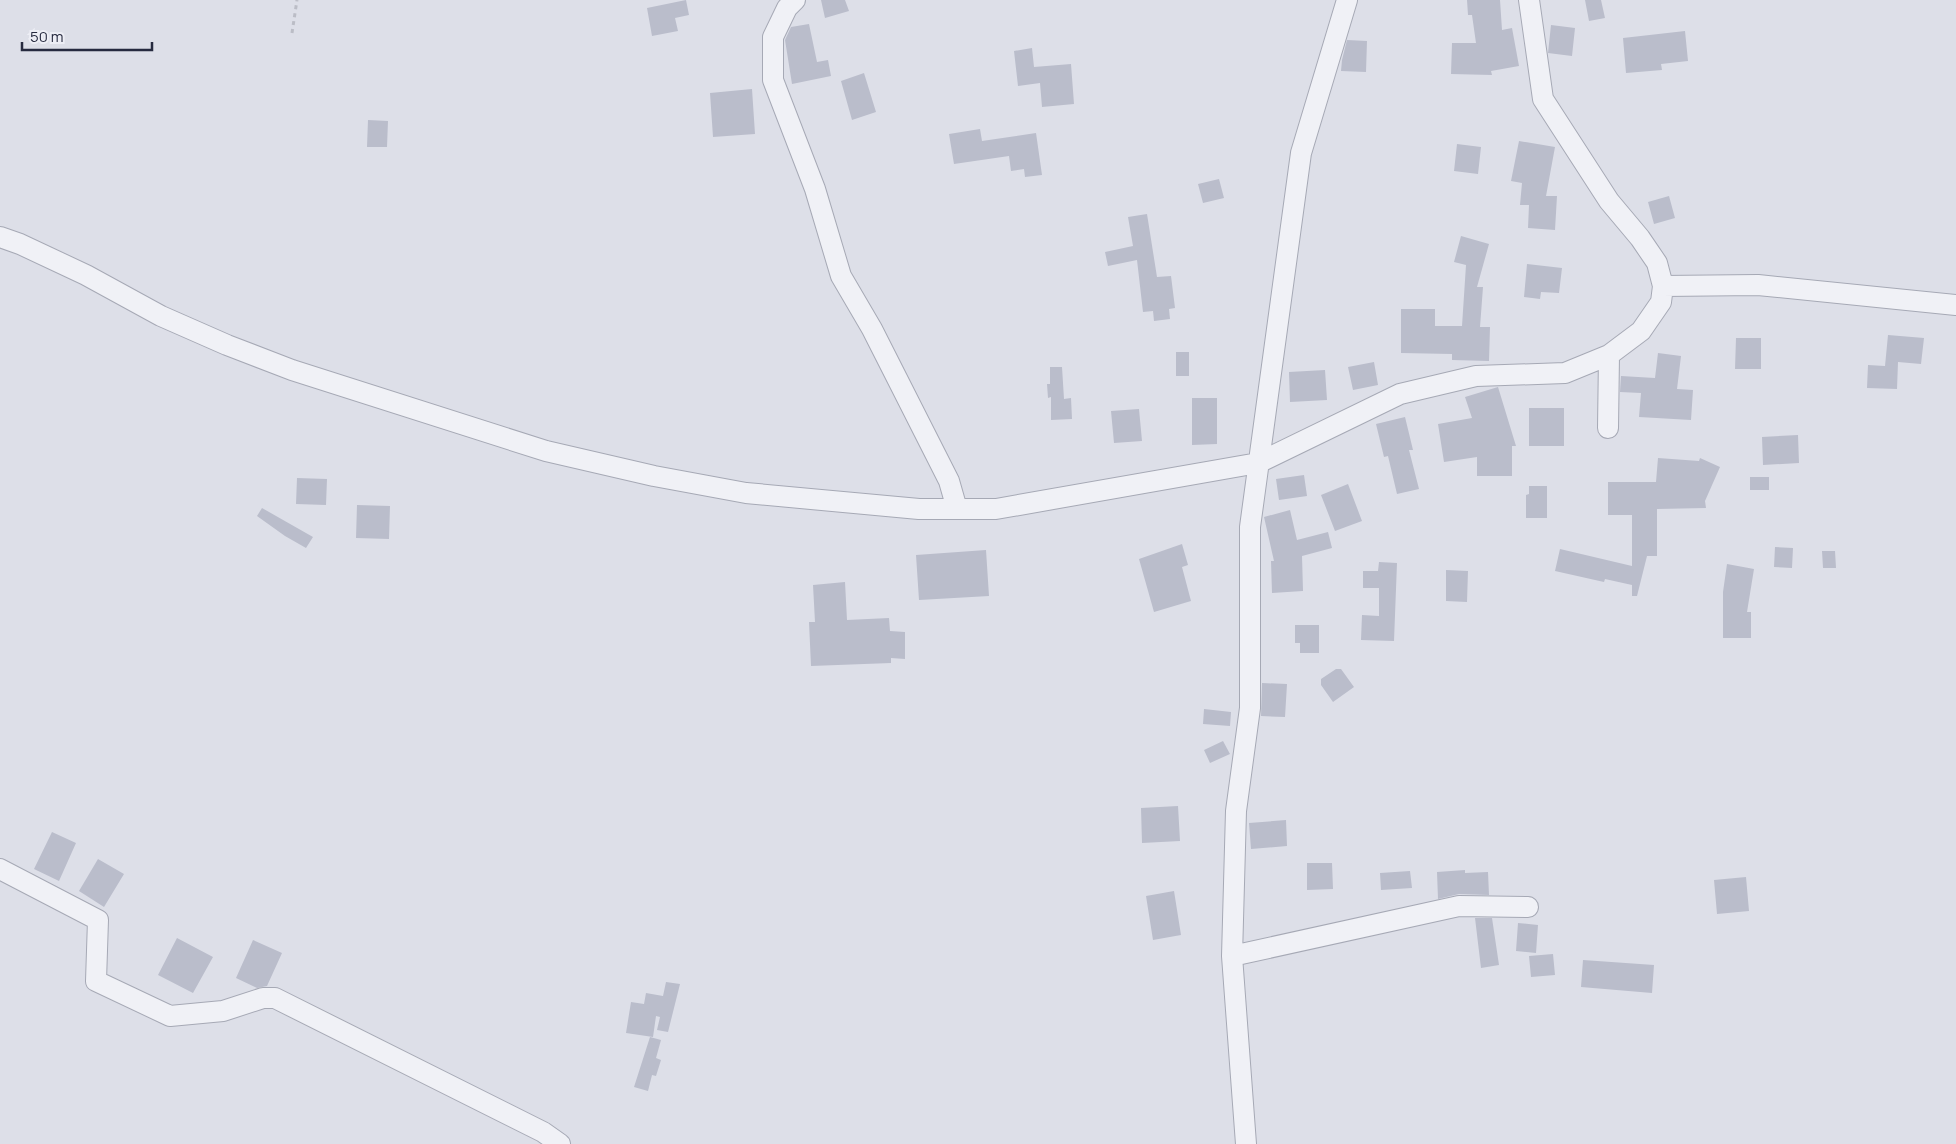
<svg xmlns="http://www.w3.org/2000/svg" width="1956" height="1144" font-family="Manrope,sans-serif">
<rect width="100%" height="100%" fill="#dddfe8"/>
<path fill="#babdcb" d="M686 0 689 15 675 18 678 31 652 36 647 8Z
M821 0H845L849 11 825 18Z
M1467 0H1500L1502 30 1512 28 1519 66 1491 71 1492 75 1451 74 1452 43H1476L1472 15H1468Z
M1585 0H1601L1605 18 1589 21Z
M809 24 817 62 828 60 831 76 792 84 785 40 791 27Z
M1551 25 1575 28 1572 56 1548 53Z
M1685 31 1688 61 1661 64 1662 70 1626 73 1623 38Z
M1347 40 1367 41 1366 72 1341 71 1342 60Z
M1032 48 1034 67 1071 64 1074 104 1042 107 1040 83 1018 86 1014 51Z
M864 73 876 112 852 120 841 81Z
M752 89 755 134 713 137 710 93Z
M368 120 388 121 387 147H367Z
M980 129 982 141 1036 133 1042 175 1025 177 1024 169 1011 171 1009 156 954 164 949 134Z
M1519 141 1555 147 1546 196H1557L1555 230 1528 228 1529 205H1520L1522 183 1511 181Z
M1457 144 1481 147 1478 174 1454 171Z
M1219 179 1224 198 1203 203 1198 184Z
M1669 196 1675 218 1654 224 1648 202Z
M1147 214 1157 277 1171 276 1175 308 1169 309 1170 319 1154 321 1153 311 1143 312 1137 260 1108 266 1105 252 1133 246 1128 217Z
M1461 236 1489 244 1477 287H1483L1480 327H1490L1489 361 1452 360V354L1401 353V309H1435V326H1462L1466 265 1454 262Z
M1527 264 1562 268 1559 293 1541 292 1540 299 1524 297Z
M1888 335 1924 338 1921 364 1898 362 1897 389 1867 388 1868 365 1885 366Z
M1736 338H1761V369H1735Z
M1176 352H1189V376H1176Z
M1658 353 1681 356 1677 389 1693 390 1691 420 1639 417 1641 393 1620 392 1621 376 1655 378Z
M1374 362 1378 385 1353 390 1348 367Z
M1050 367H1062L1064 399 1071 398 1072 419 1051 420V397L1048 398 1047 384H1050Z
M1325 370 1327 400 1290 402 1289 372Z
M1498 387 1516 446H1512V476H1477V457L1444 462 1438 424 1472 418 1465 397Z
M1192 398H1217V444L1192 445Z
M1529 408H1564V446H1529Z
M1139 409 1142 441 1114 443 1111 411Z
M1405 417 1413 450H1409L1419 489 1397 494 1388 456 1384 457 1376 424Z
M1798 435 1799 463 1763 465 1762 437Z
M1658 458 1699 461 1700 458 1720 467 1705 501 1706 508 1657 509V556H1647L1637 596H1632V585L1605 579 1604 582 1555 571 1560 549 1632 566V515H1608V482H1656Z
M1304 475 1307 496 1279 500 1276 479Z
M1750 477H1769V490H1750Z
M297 478 327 479 326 505 296 504Z
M1348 484 1362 521 1335 531 1321 495Z
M1529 486H1547V518H1526V495L1529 494Z
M357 505 390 506 389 539 356 538Z
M262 508 313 537 306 548 285 536 257 516Z
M1290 510 1297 540 1328 532 1332 548 1302 556 1303 591 1272 593 1271 561H1274L1264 517Z
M1182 544 1188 565 1182 567 1191 601 1154 612 1139 559Z
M1775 547 1793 548 1792 568 1774 567Z
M986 550 989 596 919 600 916 555Z
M1822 551H1835L1836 568H1823Z
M1379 562 1397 563 1394 641 1361 640 1362 615 1379 616V588H1363V571H1378Z
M1727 564 1754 569 1747 612H1751V638H1723V592Z
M1446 570 1468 571 1467 602 1446 601Z
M845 582 847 620 889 618 890 631 905 632V659L891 658V663L811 666 809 622H815L813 585Z
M1295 625H1319V653H1300V643H1295Z
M1336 669H1341L1354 687 1333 702 1321 685V679Z
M1262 683 1287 684 1285 717 1261 716Z
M1204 709 1231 712 1230 726 1203 724Z
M1223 741 1230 754 1210 763 1204 750Z
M1178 806 1180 841 1142 843 1141 808Z
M1286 820 1287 846 1251 849 1249 823Z
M52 832 76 843 59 881 34 869Z
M98 859 124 874 104 907 79 891Z
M1307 863H1332L1333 889 1307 890Z
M1465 870V873L1488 872 1489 895 1459 894 1438 899 1437 872Z
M1410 871 1412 888 1381 890 1380 873Z
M1746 877 1749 911 1717 914 1714 880Z
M1174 891 1181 935 1153 940 1146 896Z
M1475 918H1492L1499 965 1481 968Z
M1518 923 1538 925 1536 953 1516 951Z
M177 938 213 957 193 993 158 975Z
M253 940 282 953 267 986 257 988 236 978Z
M1553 954 1555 975 1531 977 1529 956Z
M1583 960 1654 965 1652 993 1581 987Z
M666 982 680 984 668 1032 657 1030 660 1017 656 1016 653 1037 626 1033 631 1002 644 1004 646 993 663 996Z
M650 1037 661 1040 656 1058 661 1060 656 1076 652 1075 648 1091 634 1087Z"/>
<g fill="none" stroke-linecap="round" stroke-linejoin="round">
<g stroke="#a6a9b5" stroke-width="22">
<path id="street" d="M795 0 787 8 773 37V80L815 189 841 276 872 329 949 481 957 509
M0 237 20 244 86 275 161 316 227 345 292 370 546 451 654 476 746 493 919 509H996L1258 463 1400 394 1476 376 1565 373 1609 355 1641 331 1661 302 1663 286 1657 263 1640 238 1609 201 1543 99 1529 0
M1663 286 1758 285 1956 305
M1608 428 1609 355
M0 869 98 920 96 981 170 1016 223 1011 263 998H275L543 1132 560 1144
M1232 956 1459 906 1528 907
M1246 1144 1232 956 1236 811 1250 708V527L1301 153 1347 0"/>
</g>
<path stroke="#bbbdc6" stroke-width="3" stroke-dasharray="4 4" stroke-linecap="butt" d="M292 33 297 0"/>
<use href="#street" stroke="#f0f1f6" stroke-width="20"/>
</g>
<path d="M22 42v8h130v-8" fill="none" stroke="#262a3f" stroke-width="2.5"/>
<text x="30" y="42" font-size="15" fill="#262a3f" stroke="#edeef5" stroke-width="4" paint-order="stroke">50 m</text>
</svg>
